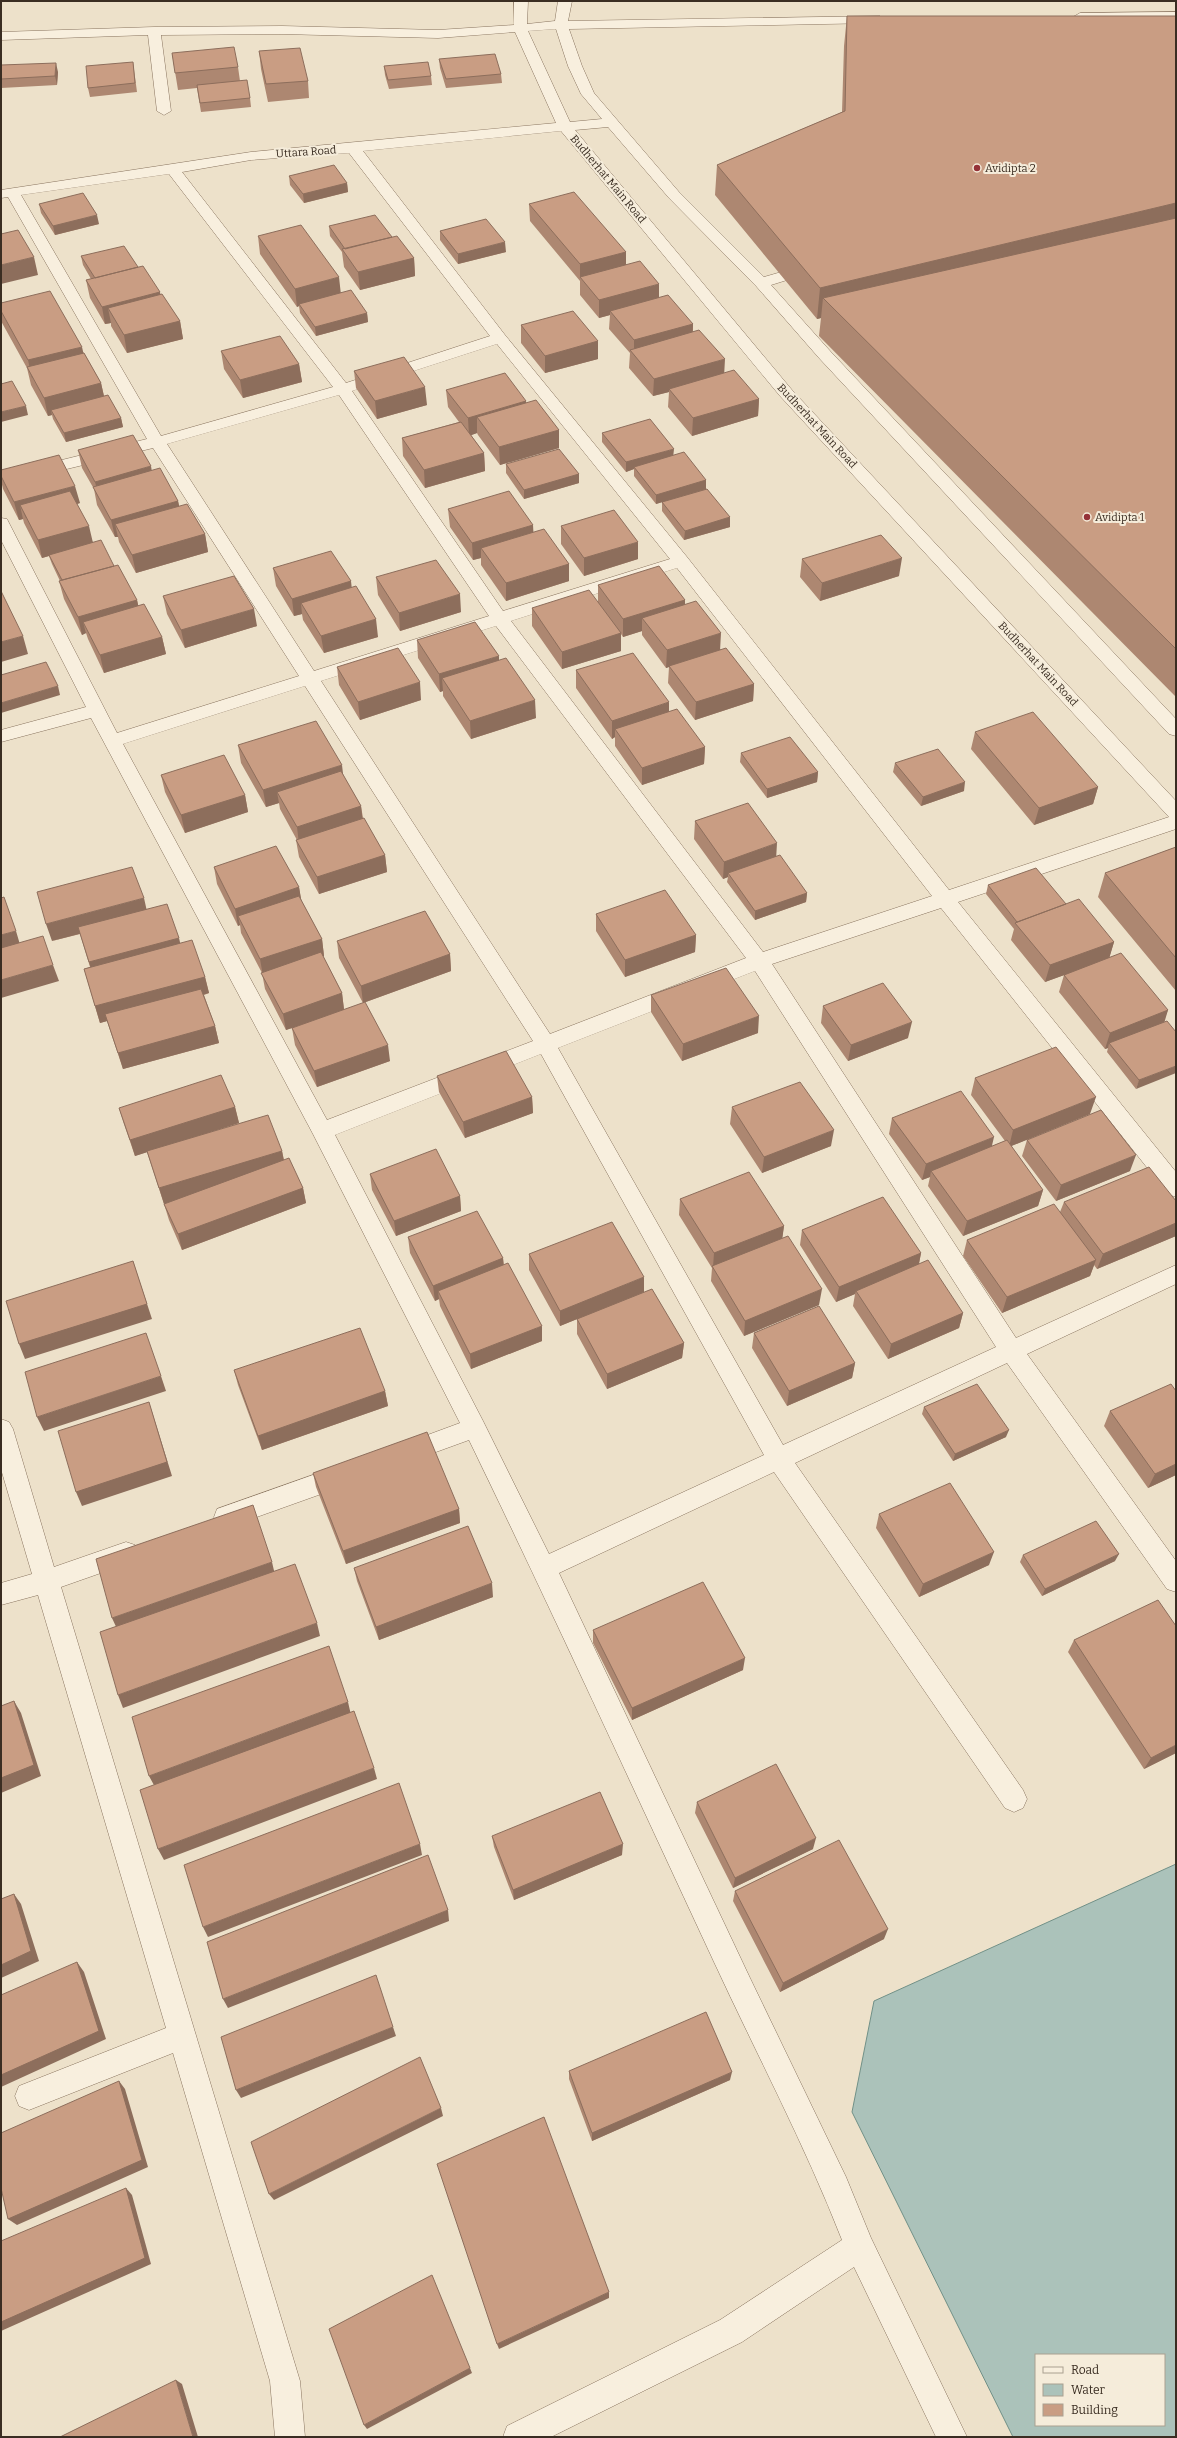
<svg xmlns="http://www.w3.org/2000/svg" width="1177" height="2438" font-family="Bitter,serif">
<rect width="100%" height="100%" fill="#ede1ca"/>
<path fill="#abc2ba" stroke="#719087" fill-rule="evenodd" d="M1176 1864V2437H1013L852 2112 874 2001ZM1036 2355H1164V2425H1036Z"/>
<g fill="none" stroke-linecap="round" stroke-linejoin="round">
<g stroke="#89745f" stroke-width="1">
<path id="minor" d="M514 1H528L527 24 555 21 558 1H572L568 21 880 16 882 19 875 23 569 29 582 66 594 93 679 192 764 277 802 266 816 268 819 271 816 274 803 275 771 285 831 352 1176 719V736L1169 734 819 358 756 286 669 198 608 127 575 130 792 390 1176 801V829L958 902 1176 1172V1197L1168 1194 941 908 772 964 1016 1338 1176 1265V1284L1027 1354 1176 1561V1592L1167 1589 1007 1363 795 1463 1023 1790 1027 1799 1023 1808 1014 1812 1005 1808 774 1472 559 1573 750 1978 846 2177 871 2238 967 2437H936L854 2267 742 2342 551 2437H503L507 2426 720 2320 842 2240C805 2145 757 2055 714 1962 633 1788 553 1613 469 1440L403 1464 395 1461 391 1454 395 1447 460 1423 313 1134 91 718 1 742V730L86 707 1 540V518L7 519 9 523 117 733 299 676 153 448 1 485V475L147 439 8 197 1 198V190L251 152 556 123 515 32 438 38 282 34 161 35 171 111 164 115 157 111 148 35 1 40V32L154 27 282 26 438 30 514 25ZM556 29 568 66 581 94 602 119 570 122 528 31ZM561 131 780 396 1169 817 949 890 687 557 505 335 363 151ZM349 153 490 336 346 383 182 172 251 160ZM169 174 333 387 161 436 21 195ZM497 344 670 559 503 611 352 391ZM339 395 489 616 314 671 167 444ZM677 568 932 896 763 952 511 621ZM496 626 746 958 550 1034 321 681ZM305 686 533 1041 327 1120 123 744ZM755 971 996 1347 783 1445 558 1048ZM541 1054 764 1455 549 1554 483 1421 335 1135Z
M1176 12V20L1080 21 1073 17 1080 13Z
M1 1419 9 1422 13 1429 54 1567 126 1542 135 1545 138 1553 135 1561 61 1587 300 2381 305 2437H275L270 2381 173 2053 29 2110 19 2106 15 2096 19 2086 166 2028 38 1595 1 1605V1583L32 1574 1 1469Z
M344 1464 352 1467 356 1475 352 1483 226 1528 217 1525 214 1517 217 1509Z"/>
</g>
<use href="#minor" fill="#f8efde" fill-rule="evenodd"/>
</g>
<path fill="#ad8771" d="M847 16H1176V697L819 336 821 318 817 319 715 195 717 165 842 112 844 46Z
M259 51 308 81 309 98 268 102 261 69Z
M172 53 238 67 240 81 250 98 251 107 201 112 197 88 178 90Z
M439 59 501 74 502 83 446 88 440 68Z
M133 62 137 92 90 97 88 88Z
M1 65 58 72 57 85 1 88Z
M384 66 431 76 432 85 389 89 385 75Z
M289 176 347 183 348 192 304 203 290 185Z
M39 204 99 224 55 235 41 213Z
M529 204 626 252V265L659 298 693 324V332L724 373 759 399 758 416 692 436 668 407 669 392 653 396 629 368 630 353 609 329 610 315 599 318 580 295V281L530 221Z
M329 226 392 237 414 258 415 276 360 290 344 267 342 252 330 236Z
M440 231 506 252 458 264 440 240Z
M258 236 341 293 367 313 368 322 316 336 300 313 299 306 297 307 260 254Z
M81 256 138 267 160 295 180 321 183 339 127 353 111 326V323L105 324 90 298 86 280 91 279 83 265Z
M1 303 84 353 101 383 104 396 121 418 123 427 66 442 53 419 52 415 48 416 31 385 27 368 1 321Z
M521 325 598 341V359L545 373 521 343Z
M221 351 299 364 302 382 243 398 224 369Z
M354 371 427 405 377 419 356 388Z
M446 390 526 401V403L559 430V448L500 465 478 435 477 433 471 435 484 453 485 471 425 488 403 456 402 438 459 422 448 407Z
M602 433 673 455 706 480V489L730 527 684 540 662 511V502L656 504 634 476V469L626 472 602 442Z
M78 450 151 471 178 501 179 506 205 534 208 552 136 573 119 542 118 537H115L97 505 94 489 82 468Z
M506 464 579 474V483L524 499 506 473Z
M1 470 80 503 77 504 93 543 114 566 137 600 138 605 162 637 166 654 104 673 88 639 86 633 82 635 64 599 59 581H60L52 564 49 556 42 558 24 523 23 519 19 520 3 489 1 480Z
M448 509 533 525V532L569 564V581L506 601 481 565V558L473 560 450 527Z
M561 526 638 559 584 576 561 544Z
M802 559 899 576 820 601 800 577Z
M273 568 351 581V588L378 637 324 653 303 620 302 614 294 616 276 586Z
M376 577 461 612 400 631 378 595Z
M598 585 685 600V604L720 649 754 684 753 701 695 720 668 683 669 667 666 668 642 635V631L623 637 621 634V651L562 669 532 626V608L598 602Z
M163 596 257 626 185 648 167 614Z
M417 640 499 661 536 718 471 739 443 696V691L440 692 418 658Z
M337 667 421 700 360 720 339 685Z
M576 670 669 711 705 747 704 764 642 785 615 746V737L612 739 576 688Z
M975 732 1098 787 1093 804 1034 825 971 749Z
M238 745 343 775 361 806 363 818 385 855 387 872 319 894 299 857 296 840H297L280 809 279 803 266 807 241 763Z
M741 753 818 772 817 782 767 798 740 762Z
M895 763 964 791 921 806 893 772Z
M161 775 245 795 248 812 185 833 165 792Z
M695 821 776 856 807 893 806 902 755 920 727 882 728 877 723 879 694 839Z
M1176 847V991L1098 897 1105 873Z
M214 867 299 887 301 900 322 939 324 956H323L342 993 344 1009 390 1061 317 1087 295 1045 292 1028 286 1030 265 989 262 973 241 933 240 925 238 926 217 884Z
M988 885 1066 904 1114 942 1109 958 1168 1010 1136 1089 1107 1052 1108 1048 1105 1049 1059 992 1064 975 1045 982 1011 940 1014 929 986 894Z
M146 909 180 943 205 977 209 993 204 995 215 1026 219 1043 123 1069 107 1021 100 1023 89 986 84 969 90 967 80 934 52 941Z
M596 914 696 935 695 952 625 977 596 931Z
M337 941 450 954 451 971 363 1003 339 958Z
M651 995 758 1033 682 1061 651 1012Z
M823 1006 908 1038 848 1061 821 1023Z
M437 1076 532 1097 533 1113 465 1138 439 1092Z
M975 1078 1090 1114 1011 1146 1043 1190 1038 1206 963 1236 928 1186 930 1177 922 1180 889 1134 892 1118 992 1146 1005 1141 971 1095Z
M235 1107 239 1123 211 1132 282 1151 284 1160 303 1188 306 1203 182 1250 169 1220 164 1204 166 1203 164 1204 147 1152 135 1156 124 1124 119 1108Z
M732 1107 831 1146 762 1173 730 1124Z
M1027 1140 1130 1171 1056 1201 1022 1156Z
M370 1174 460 1196 461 1211 396 1236 372 1190Z
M680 1199 784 1226 782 1238 819 1305 744 1336 711 1281 712 1268 679 1215Z
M1176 1201V1236L1097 1269 1094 1265 1090 1276 1002 1313 963 1256 967 1240 1060 1212 1064 1202Z
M802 1230 921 1253 919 1264 963 1313 959 1328 888 1359 853 1306 855 1294 836 1302 800 1245Z
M408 1237 503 1258 504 1265 542 1341 471 1369 440 1306 439 1299 435 1301 410 1253Z
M529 1254 644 1292 684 1343 682 1358 607 1389 577 1334V1319L560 1326 529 1270Z
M754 1333 855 1363 852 1378 787 1406 752 1348Z
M234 1370 385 1391 388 1406 262 1450 238 1385Z
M1176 1391V1475L1148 1488 1104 1426 1110 1411Z
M924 1407 1006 1437 953 1461 922 1414Z
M313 1473 459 1509 460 1523 346 1564 316 1487Z
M879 1514 989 1565 919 1597 876 1528Z
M1023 1555 1115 1561 1042 1596 1020 1562Z
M354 1568 493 1597 379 1640 357 1581Z
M593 1630 743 1670 632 1720 593 1643Z
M1074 1640 1176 1753 1144 1769 1068 1652Z
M697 1802 813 1849 733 1888 695 1813Z
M492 1836 622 1855 514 1900 494 1847Z
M735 1891 884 1939 780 1992 733 1901Z
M569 2071 730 2080 592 2141 569 2079Z"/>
<path fill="#8d6e5c" d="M56 63 58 72 57 85 55 76Z
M347 183 348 192 304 203 303 194Z
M1176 203V231L823 298 821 318 817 319 820 288Z
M97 215 99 224 55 235 53 226Z
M505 242 506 252 458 264V254Z
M626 252V269L580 277V281V264Z
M34 257 38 275 1 284V265Z
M414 258 415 276 360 290 358 272Z
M339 277 341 295 299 304V306L297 307 295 289Z
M659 284V302L610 311V315L599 318V300Z
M160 292 163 310 108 308 111 323 105 324 102 307Z
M367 313 368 322 316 336 315 327Z
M180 321 183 339 127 353 124 335Z
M693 324 692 342 634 355V340Z
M598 341V359L545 373V356Z
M82 347 86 364 32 378 28 360Z
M725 359 724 377 669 389V392L653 396 654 379Z
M299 364 302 382 243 398 240 380Z
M101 383 105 401 51 410 52 415 48 416 44 398Z
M425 387 427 405 377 419 375 401Z
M759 399 758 416 692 436 693 418Z
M526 401 527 419 477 417V433L469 436 468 418Z
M26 406 28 415 1 422V412Z
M121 418 123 427 66 442 64 433Z
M559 430V448L500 465 499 447Z
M674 449 673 458 634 467V469L626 472V462Z
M484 453 485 471 425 488 424 470Z
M151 466 154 484 99 497 95 482Z
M579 474V483L524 499V490Z
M706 480V489L656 504V495Z
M75 486 80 503 26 518 20 505 23 519 19 520 14 502Z
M178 501 182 519 115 524 118 537H115L111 520Z
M730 517V527L684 540 685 531Z
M533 525 534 542 481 548V558L473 560 472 543Z
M89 526 93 543 42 558 38 540Z
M205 534 208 552 136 573 132 555Z
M638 542V559L584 576V558Z
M902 558 899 576 820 601 822 583Z
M569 564V581L506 601V583Z
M351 581 353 599 301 603 302 614 294 616 292 599Z
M460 594 461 612 400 631 399 613Z
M137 600 141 618 83 622 86 633 82 635 78 617Z
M685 600V618H642V631L623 637V619Z
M254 609 257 626 185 648 181 630Z
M376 619 378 637 324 653 321 636Z
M621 633V651L562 669V652Z
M721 633 720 651 669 666V667L666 668 667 650Z
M23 636 28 654 1 662V642Z
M162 637 166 654 104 673 100 655Z
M499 656V674L442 678 443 691 440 692 439 674Z
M420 682 421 700 360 720 358 702Z
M754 684 753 701 695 720 696 702Z
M58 686 60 695 1 713V703Z
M535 700 536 718 471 739 470 721Z
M669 702V720L615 729V737L612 739V721Z
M705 747 704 764 642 785V768Z
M342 765 344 782 277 792 279 803 266 807 263 790Z
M818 772 817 782 767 798V789Z
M965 782 964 791 921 806 923 797Z
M1098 787 1093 804 1034 825 1039 808Z
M245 795 248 812 185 833 181 815Z
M361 806 363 824 299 844 297 827Z
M777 843 776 860 728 873V877L723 879 724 862Z
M385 855 387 872 319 894 317 877Z
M299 887 302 904 238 916 240 925 238 926 235 909Z
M807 893 806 902 755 920V911Z
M144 898 148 916 52 941 46 924Z
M16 931 21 948 1 953V935Z
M696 935 695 952 625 977V960Z
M179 938 183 955 94 979 89 962Z
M322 939 324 956 263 976 260 959Z
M1114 942 1109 959 1045 982 1050 965Z
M450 954 451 971 363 1003 361 986Z
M53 965 59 981 1 998V980Z
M205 977 209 993 100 1023 95 1006Z
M342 993 344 1010 286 1030 283 1014Z
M1168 1010 1163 1027 1109 1043 1108 1048 1105 1049 1110 1033Z
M759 1016 758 1033 682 1061 683 1044Z
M912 1022 908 1038 848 1061 851 1045Z
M215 1026 219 1043 123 1069 118 1053Z
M388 1045 390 1061 317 1087 314 1071Z
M1176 1066V1073L1136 1089 1139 1080Z
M532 1097 533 1113 465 1138 463 1122Z
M1096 1097 1090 1114 1009 1147 1013 1130Z
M235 1107 239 1123 135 1156 130 1140Z
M834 1130 831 1146 762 1173 764 1157Z
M994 1137 990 1154 931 1171 930 1177 922 1180 926 1164Z
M282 1151 285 1167 164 1204 159 1188Z
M1136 1155 1130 1171 1056 1201 1061 1185Z
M303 1188 306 1203 182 1250 178 1234Z
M1043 1190 1038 1206 963 1236 967 1221Z
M460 1196 461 1211 396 1236 394 1221Z
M1176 1223V1236L1097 1269 1103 1254Z
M784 1226 782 1241 713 1267 714 1253Z
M921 1253 918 1268 856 1291 855 1294 836 1302 839 1287Z
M503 1258 504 1274 438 1291 439 1299 435 1301 433 1286Z
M1096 1260 1090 1276 1002 1313 1007 1297Z
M133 1261 152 1319 25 1359 19 1344Z
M644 1277V1292L560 1326V1311Z
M822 1289 819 1305 744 1336 745 1321Z
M963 1313 959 1328 888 1359 891 1344Z
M542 1326V1341L471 1369 470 1354Z
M684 1343 682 1358 607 1389V1374Z
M855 1363 852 1378 787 1406 789 1391Z
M161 1376 166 1391 44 1431 37 1417Z
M385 1391 388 1406 262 1450 258 1436Z
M149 1402 172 1476 82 1506 76 1492Z
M1009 1430 1006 1437 953 1461 955 1454Z
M1176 1464V1475L1148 1488 1155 1474Z
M459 1509 460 1523 346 1564 343 1551Z
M994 1552 989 1565 919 1597 923 1584Z
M1119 1554 1115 1561 1042 1596 1045 1589Z
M272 1562 275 1575 118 1631 112 1618Z
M492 1583 493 1597 379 1640 376 1627Z
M317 1623 320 1636 123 1708 118 1695Z
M745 1658 743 1670 632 1720V1708Z
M14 1701 21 1713 41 1776 1 1793V1778Z
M348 1702 351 1715 155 1787 149 1776Z
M1176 1745V1753L1144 1769 1151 1758Z
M374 1768 377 1779 164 1860 158 1849Z
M816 1838 813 1849 733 1888 735 1878Z
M420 1844 422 1855 208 1937 203 1927Z
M623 1844 622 1855 514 1900 513 1890Z
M14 1894 21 1904 39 1961 1 1978V1965Z
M448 1910 449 1921 228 2008 223 1999Z
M888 1929 884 1939 780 1992 783 1983Z
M77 1962 84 1972 106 2039 1 2087V2075Z
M393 2027 396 2036 241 2098 236 2090Z
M732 2072 730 2080 592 2141V2133Z
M119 2081 125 2089 148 2167 17 2225 8 2219Z
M441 2108 443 2116 274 2200 269 2194Z
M126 2188 132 2195 151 2264 1 2331V2322Z
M609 2292V2298L499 2349 497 2344Z
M470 2368 472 2373 367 2429 364 2425Z
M176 2380 182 2384 198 2437H193Z"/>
<path fill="#c99d83" stroke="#8d6e5c" d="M847 16H1176V203L820 288 717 165 845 111Z
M234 47 238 67 175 73 172 53Z
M300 48 308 81 266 84 259 51Z
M495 54 501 74 446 79 439 59Z
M133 62 135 83 88 88 86 66Z
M428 62 431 76 388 80 384 66Z
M56 63 55 76 1 79V65Z
M247 80 250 98 200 103 197 85Z
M334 165 347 183 303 194 289 176Z
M574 192 626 252 580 264 529 204Z
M83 193 97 215 53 226 39 204Z
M375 215 392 237 345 249 329 226Z
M1176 218V649L823 298Z
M486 219 505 242 458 254 440 231Z
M301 225 339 277 295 289 258 236Z
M18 230 34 257 1 265V234Z
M397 236 414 258 358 272 342 249Z
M124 246 138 267 95 278 81 256Z
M640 261 659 284 599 300 580 277Z
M143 266 160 292 102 307 86 280Z
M351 290 367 313 315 327 299 304Z
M50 291 82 347 28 360 1 311V303Z
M162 294 180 321 124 335 108 308Z
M668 295 693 324 634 340 610 311Z
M573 311 598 341 545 356 521 325Z
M699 330 725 359 654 379 630 350Z
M280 336 299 364 240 380 221 351Z
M84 353 101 383 44 398 27 367Z
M404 357 425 387 375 401 354 371Z
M734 370 759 399 693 418 669 389Z
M505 373 526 401 468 418 446 390Z
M12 381 26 406 1 412V384Z
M108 395 121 418 64 433 51 410Z
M536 400 559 430 499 447 477 417Z
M650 419 674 449 626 462 602 433Z
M461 422 484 453 424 470 402 438Z
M133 435 151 466 95 482 78 450Z
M559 449 579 474 524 490 506 464Z
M684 452 706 480 656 495 634 467Z
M59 455 75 486 14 502 1 476V470Z
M160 468 178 501 111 520 93 487Z
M707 489 730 517 685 531 662 502Z
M70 491 89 526 38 540 20 505Z
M509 491 533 525 472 543 448 509Z
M187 504 205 534 132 555 115 524Z
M614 510 638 542 584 558 561 526Z
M544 529 569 564 506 583 481 548Z
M881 535 902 558 822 583 802 559Z
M101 540 114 566 62 580 49 555Z
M331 551 351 581 292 599 273 568Z
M436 560 460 594 399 613 376 577Z
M118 565 137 600 78 617 59 581Z
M659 566 685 600 623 619 598 585Z
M234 576 254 609 181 630 163 596Z
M356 586 376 619 321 636 301 603Z
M589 590 621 633 562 652 532 608Z
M1 591 23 636 1 642Z
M696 601 721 633 667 650 642 618Z
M144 604 162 637 100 655 83 622Z
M475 622 499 656 439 674 417 640Z
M398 648 420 682 358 702 337 667Z
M726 648 754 684 696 702 669 666Z
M633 653 669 702 612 721 576 670Z
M506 658 535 700 470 721 442 678Z
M46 662 58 686 1 703V675Z
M677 709 705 747 642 768 615 729Z
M1033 712 1098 787 1039 808 975 732Z
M316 721 342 765 263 790 238 745Z
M790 737 818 772 767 789 741 753Z
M938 749 965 782 923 797 895 763Z
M224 755 245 795 181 815 161 775Z
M341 771 361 806 297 827 277 792Z
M748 803 777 843 724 862 695 821Z
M364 818 385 855 317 877 296 840Z
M276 846 299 887 235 909 214 867Z
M1176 847V958L1105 873Z
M780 855 807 893 755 911 728 873Z
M132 867 144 898 46 924 37 892Z
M1036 868 1066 904 1017 922 988 885Z
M665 890 696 935 625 960 596 914Z
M299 896 322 939 260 959 238 916Z
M4 897 16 931 1 935V898Z
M1079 899 1114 942 1050 965 1015 923Z
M167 904 179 938 89 962 78 927Z
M425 911 450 954 361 986 337 941Z
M43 936 53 965 1 980V948Z
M192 940 205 977 95 1006 84 969Z
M321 952 342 993 283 1014 261 973Z
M1121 953 1168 1010 1110 1033 1064 975Z
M726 968 759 1016 683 1044 651 995Z
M883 983 912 1022 851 1045 823 1006Z
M201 989 215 1026 118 1053 105 1014Z
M365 1002 388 1045 314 1071 292 1028Z
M1167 1021 1176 1032V1066L1139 1080 1109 1043Z
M1056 1047 1096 1097 1013 1130 975 1078Z
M506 1051 532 1097 463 1122 437 1076Z
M221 1075 235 1107 130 1140 119 1108Z
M800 1082 834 1130 764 1157 732 1107Z
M961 1091 994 1137 926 1164 892 1118Z
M1101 1110 1136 1155 1061 1185 1027 1140Z
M268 1115 282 1151 159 1188 147 1151Z
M1007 1140 1043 1190 967 1221 931 1171Z
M436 1149 460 1196 394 1221 370 1174Z
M289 1158 303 1188 178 1234 164 1204Z
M1149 1167 1176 1201V1223L1103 1254 1064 1202Z
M749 1172 784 1226 714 1253 680 1199Z
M883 1197 921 1253 839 1287 802 1230Z
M1054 1204 1096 1260 1007 1297 967 1240Z
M477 1211 503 1258 433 1286 408 1237Z
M612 1222 644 1277 560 1311 529 1254Z
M788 1236 822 1289 745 1321 712 1266Z
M928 1260 963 1313 891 1344 856 1291Z
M133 1261 147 1304 19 1344 6 1301Z
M508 1263 542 1326 470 1354 438 1291Z
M652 1289 684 1343 607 1374 577 1319Z
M819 1306 855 1363 789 1391 754 1333Z
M360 1328 385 1391 258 1436 234 1370Z
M146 1333 161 1376 37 1417 25 1372Z
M977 1384 1009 1430 955 1454 924 1407Z
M1171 1384 1176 1391V1464L1155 1474 1110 1411Z
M149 1402 167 1462 76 1492 58 1431Z
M427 1432 459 1509 343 1551 313 1473Z
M950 1483 994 1552 923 1584 879 1514Z
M253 1505 272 1562 112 1618 96 1559Z
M1096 1521 1119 1554 1045 1589 1023 1555Z
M468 1526 492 1583 376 1627 354 1568Z
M295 1564 317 1623 118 1695 100 1632Z
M703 1582 745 1658 632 1708 593 1630Z
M1158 1600 1176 1626V1745L1151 1758 1074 1640Z
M329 1646 348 1702 149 1776 132 1717Z
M14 1701 34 1765 1 1778V1706Z
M354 1711 374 1768 158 1849 140 1790Z
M776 1764 816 1838 735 1878 697 1802Z
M399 1783 420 1844 203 1927 184 1865Z
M600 1792 623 1844 513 1890 492 1836Z
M839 1840 888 1929 783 1983 735 1891Z
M428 1855 448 1910 223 1999 207 1942Z
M14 1894 31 1951 1 1965V1899Z
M77 1962 99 2031 1 2075V1995Z
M376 1975 393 2027 236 2090 221 2037Z
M706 2012 732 2072 592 2133 569 2071Z
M420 2057 441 2108 269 2194 251 2142Z
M119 2081 142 2160 8 2219 1 2188V2133Z
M544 2117 609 2292 497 2344 437 2164Z
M126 2188 145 2258 1 2322V2241Z
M432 2275 470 2368 364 2425 329 2329Z
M176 2380 193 2437H60Z"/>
<g fill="#953237" stroke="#f5ecda" stroke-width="1.5">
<circle cx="977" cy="168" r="4"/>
<circle cx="1087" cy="517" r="4"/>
</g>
<g text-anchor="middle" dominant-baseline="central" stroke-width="4" stroke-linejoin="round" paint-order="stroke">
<g font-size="11" fill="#3a2d22" stroke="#f5ecda">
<text transform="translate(306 152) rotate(-4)">Uttara Road</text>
<text transform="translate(608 179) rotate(50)">Budherhat Main Road</text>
<text transform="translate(817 426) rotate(47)">Budherhat Main Road</text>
<text transform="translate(1038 664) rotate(47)">Budherhat Main Road</text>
</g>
<g font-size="11" fill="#3a2d22" stroke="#f5ecda" text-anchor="start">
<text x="985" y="168">Avidipta 2</text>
<text x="1095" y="517">Avidipta 1</text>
</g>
</g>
<rect width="1177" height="2438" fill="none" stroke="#3a2d22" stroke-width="4"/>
<rect x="1035" y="2354" width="130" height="72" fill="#f5ecda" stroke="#aaa090"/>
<rect x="1043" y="2367" width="20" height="6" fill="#f8efde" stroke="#aaa090"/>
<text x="1071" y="2374" font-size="12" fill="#3a2d22">Road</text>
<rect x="1043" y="2384" width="20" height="12" fill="#abc2ba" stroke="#aaa090"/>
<text x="1071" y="2394" font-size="12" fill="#3a2d22">Water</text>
<rect x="1043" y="2404" width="20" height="12" fill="#c99d83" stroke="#aaa090"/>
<text x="1071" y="2414" font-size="12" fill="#3a2d22">Building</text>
</svg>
